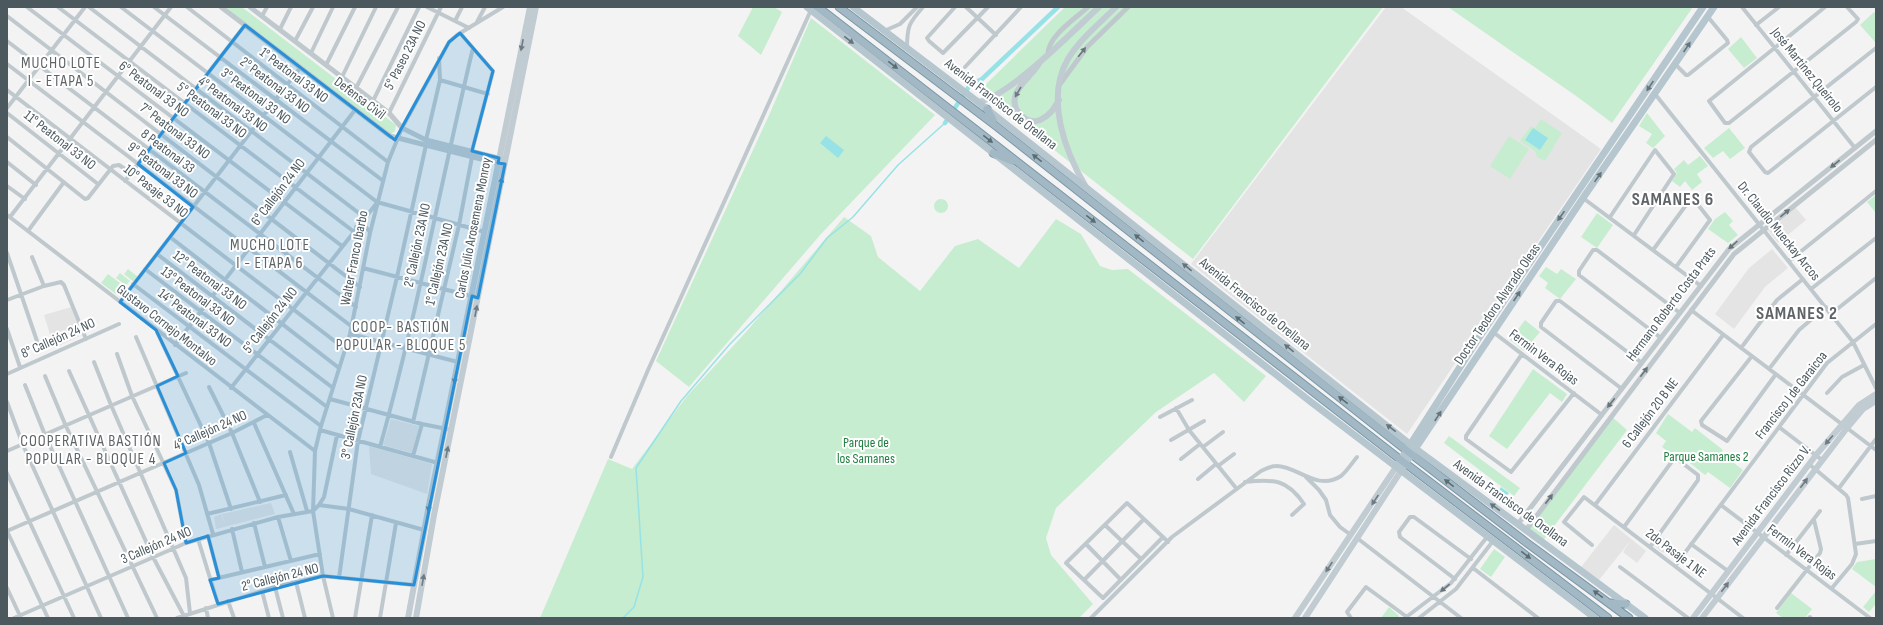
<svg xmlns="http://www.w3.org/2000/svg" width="1883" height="625" font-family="'Sofia Sans Condensed',sans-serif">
<rect width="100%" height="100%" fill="#f4f3f3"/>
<path fill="#e5e4e4" d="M1386 7H1401L1601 149 1407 434 1191 264Z
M1795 207 1806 220 1778 243 1767 229Z
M1772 249 1788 268 1765 287 1734 329 1715 314 1749 268Z
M71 307 82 335 54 348 44 315Z
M391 419 419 426 412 453 383 445Z
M369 446 432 464 427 494 371 474Z
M271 503 275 514 216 529 214 517 221 514 225 523 222 514Z
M1614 525 1646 551 1637 563 1623 552 1631 540 1599 580 1581 567Z
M1660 535 1671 543 1663 553 1653 545Z"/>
<path fill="#c6edcf" d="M223 7H242L396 125 395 131 391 134Z
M753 7H774L782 12 761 55 738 36Z
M1065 7H1383L1193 259 979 91Z
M1448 7H1693L1612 123 1579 98Z
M1874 12 1876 14 1875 42 1860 25Z
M811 18 935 115 821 234 689 387 656 361 770 113Z
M1741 37 1757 58 1744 68 1728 49Z
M1647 113 1665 136 1653 148 1646 143 1652 134 1639 126Z
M1541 119 1562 133 1545 161 1537 157 1535 151 1520 141 1531 126 1535 128Z
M1729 128 1745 148 1730 159 1723 151 1713 158 1704 148Z
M1509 136 1529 149 1510 179 1490 166Z
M1700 156 1708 166 1697 174 1702 182 1692 190 1685 181 1680 187 1672 181 1677 173 1674 169 1684 160 1688 165Z
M1876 195V213L1867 202Z
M934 206a7 7 0 1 1 14 0a7 7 0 1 1-14 0Z
M1725 212 1733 221 1729 225 1738 235 1728 243 1708 229 1715 219Z
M1597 213 1613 225 1597 248 1581 237Z
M844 217 871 236 878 257 920 291 955 246 978 239 1019 268 1056 219 1081 234 1100 266 1112 270 1128 269 1266 376 1244 402 1214 373 1156 412 1056 508 1046 538 1051 555 1093 604 1079 618H540L608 459 632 469 687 396 746 332Z
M1546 267 1557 274 1561 269 1576 279 1560 299 1545 288 1548 283 1539 276Z
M128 269 138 277 134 282 124 274Z
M120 273 130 281 126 285 116 278Z
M108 274 120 283 114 291 121 283 127 288 120 297 101 283Z
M1525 320 1540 332 1524 351 1510 340Z
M1533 369 1567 394 1562 402 1550 393 1507 449 1489 436Z
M1668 414 1692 432 1695 428 1723 450 1721 453 1743 470 1730 488 1708 472 1705 475 1675 451 1672 454 1662 447 1666 441 1656 433Z
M1611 416 1627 430 1542 542 1526 530Z
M1449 436 1520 488 1514 496 1444 443Z
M1494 549 1505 557 1491 577 1480 569Z
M1876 559V587L1852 569 1857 562Z
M1876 591V604L1869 612 1863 607Z
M1791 593 1812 609 1805 618H1783L1776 613Z
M1389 607 1399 616 1398 618H1381Z"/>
<path fill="#97e2e6" d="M1533 128 1548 138 1540 150 1525 140Z
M826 136 844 150 838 158 820 143Z
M1501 487 1509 493 1502 501 1495 496Z"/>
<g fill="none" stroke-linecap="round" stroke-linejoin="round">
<path stroke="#97e2e6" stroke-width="1.5" d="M623 618 634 607 643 577 636 468 681 401 730 344 800 274 827 238 853 217 898 165 945 123"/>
<path stroke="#97e2e6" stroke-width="4.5" d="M945 123 970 85 982 79 1058 7"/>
<g stroke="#7a97a8" stroke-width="9">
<path id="trunk" d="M818 7 1397 457 1608 618
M839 7 996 126 1406 450 1527 543 1629 618
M987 109 993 120
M993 153 1012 161
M1611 603 1626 604"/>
</g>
<path stroke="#bfc9cd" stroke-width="4" d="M27 7 342 246
M58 7 353 231
M89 7 364 217
M121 7 377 202 485 232
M154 7 382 180
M187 7 388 162
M427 7 469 28
M955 7 927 38 929 41 943 53 988 7
M966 7 996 35
M1742 7 1855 148
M1825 7 1709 101 1725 123H1729L1856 22 1858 19 1847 7
M7 16 360 287
M262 16 267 7
M455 21 462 7
M477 22 485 7
M1756 25 1779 7
M280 29 291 7
M884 31 900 24 917 7
M460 33 493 71 472 151
M7 41 356 307
M295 41 313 7
M907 48C907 26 909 23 923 7
M1876 48 1751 147 1749 152 1765 172 1768 173 1876 87
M311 53 333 7
M7 64 351 326
M1675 64 1686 75H1688L1728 43 1727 40 1708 17
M326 65 355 7
M965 67 1021 7
M342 77 376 7
M440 80 488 94
M356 88 398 7
M7 90 345 349
M1655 94 1853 342 1876 388
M373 101 419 7
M7 108 85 7
M7 113 98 184
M389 113 441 7
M7 137 85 199 88 198 113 166 119 165 131 173
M426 140 440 80 439 58
M7 162 36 185
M125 181 245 25
M7 186 25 199
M1583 198 1701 286
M7 215 315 451
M10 217 171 7
M1610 217 1655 150 1674 174 1634 235
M356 227 365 226 370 232
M28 231 64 182
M170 237 339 368
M1653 250 1692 197 1710 220 1676 267
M7 253 37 341
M157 254 333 388
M32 257 44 286
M1789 261 1876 191
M363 268 478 298
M145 269 327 407
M133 284 321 426
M1811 289 1876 238
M7 300 44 286 61 282 64 285 86 339
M120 302 300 68
M1691 310 1876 450
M1831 314 1876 278
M7 329 20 367
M157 332 209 443 231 509
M1493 332 1602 415
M350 334 458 362
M136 337 199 485 213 534
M1661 338 1579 275V271L1593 250H1597L1680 313
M175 345 355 110
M1741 348 1777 300 1803 279
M117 354 132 396 176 490 186 543
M1522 354 1466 436V439L1511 472 1574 393
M1752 356 1701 421 1702 425 1727 441 1776 374
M94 362 111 405 186 578 190 613
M1769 369 1799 330 1826 307
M69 371 153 557 185 618
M7 374 119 324
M45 376 65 424 157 618
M25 385 45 435 128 618
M209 387 232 433 260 502
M231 388 376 204
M1622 389 1541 327V323L1556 301H1560L1642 363
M1827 393 1842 377 1864 365
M330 399 422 424 452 430
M7 402 23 445 101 618
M1176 408 1189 430 1236 488
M1160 417 1192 400
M413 422 459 225 472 157
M254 423 294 514
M1779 427 1822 460
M320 430 438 463
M1171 440 1204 421
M380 447C417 315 441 181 473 48
M1203 447 1223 432
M7 451 186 373
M290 452 307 511
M413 456 422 424
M611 457 648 370 811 10
M1181 459 1200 444
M1809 464 1846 495 1848 498 1856 554 1852 564 1832 588
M1218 466 1234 454
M7 473 74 618
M1306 477 1319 490 1326 500 1330 515 1340 527 1351 535
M1198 479 1216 464
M1245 482C1274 479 1287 479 1304 504L1292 515
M1839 488 1876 439
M1862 499 1876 496
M319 505 324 497 337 435
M1595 505 1723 335
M1721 505 1870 618
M313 511 319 505 349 509 424 530
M207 514 286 495
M278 517 291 561
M254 523 265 567
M1105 525 1141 559
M1624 527 1673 460 1677 459 1698 475V480L1650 547
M232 529 242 572
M7 531 232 433 267 415
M7 531 48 618
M208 536 219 578
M1163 537 1103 598 1066 563 1127 503 1163 537 1168 542
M1357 538 1461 618
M198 539 218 604
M1086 544 1121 580
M1691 544 1728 571
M1855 544 1876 541
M1592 545 1564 522 1584 497 1743 618
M1786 555 1820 511
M1675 566 1827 363 1876 324
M1620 567 1688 618
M1473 568 1538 618
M339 578 358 441 397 277 426 145
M1455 579 1400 537 1399 532 1410 517H1414L1471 559
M210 580 320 554
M1084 580 1144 519
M296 582 305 618
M275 587 283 618
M7 588 21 618
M262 591 269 618
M228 601 234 618
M206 608 208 618
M1777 608 1820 553 1821 549 1814 520
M14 618 186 543 278 517 313 511
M177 618 275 587 323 576 414 585
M333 618 323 576 313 511 315 451 321 426 350 334 370 233 388 162 402 128 449 42 457 35 503 7
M355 618 372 515
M380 618 396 523
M1091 618 1172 537 1261 471C1265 469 1271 466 1276 466 1296 465 1317 492 1341 476 1347 471 1352 463 1357 457
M1351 618 1347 612 1366 587 1407 617
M1405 618 1451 583 1487 537
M1419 618 1456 589 1493 541
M1809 618 1810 617"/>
<path stroke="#bfc9cd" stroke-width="5" d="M221 7 390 136 501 164
M250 7 389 113 402 128 426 140 502 159
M1048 54C1048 36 1075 19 1088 7
M1060 84 1087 47 1128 7
M1518 524 1729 249 1876 131
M1526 530 1734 254 1876 140"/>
<path stroke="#c0cbd2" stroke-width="6" d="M1040 62C1034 74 1018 84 1015 97 1012 111 1027 125 1040 120 1050 116 1054 108 1059 100
M978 102C1009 97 1074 30 1099 7
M1086 187C1065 152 1045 98 1068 59 1080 39 1100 23 1116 7
M408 618 429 505 530 7
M416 618 434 515 536 7
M1295 618 1396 467
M1305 618 1401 471
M1693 618 1816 455 1859 405 1876 394
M1702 618 1847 428 1863 409 1876 401"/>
<path stroke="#b5c6ce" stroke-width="7" d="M807 7 1311 402 1595 618
M853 7 978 102 1416 449 1645 618
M1396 467 1476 342 1703 7
M1403 467 1583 198 1714 7"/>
<use href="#trunk" stroke="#a2b9c5" stroke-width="7"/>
</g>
<defs><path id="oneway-solid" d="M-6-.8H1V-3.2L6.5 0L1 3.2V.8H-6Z"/></defs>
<g fill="#66747b">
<use href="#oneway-solid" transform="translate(849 40) rotate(38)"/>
<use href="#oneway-solid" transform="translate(1687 47) rotate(-56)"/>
<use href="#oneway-solid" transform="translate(1650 86) rotate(124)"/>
<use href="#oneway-solid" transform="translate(1598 177) rotate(-55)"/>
<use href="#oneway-solid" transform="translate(1561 216) rotate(125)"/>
<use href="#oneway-solid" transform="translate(1187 267) rotate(-141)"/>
<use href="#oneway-solid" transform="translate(1517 296) rotate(-56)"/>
<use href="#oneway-solid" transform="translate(1289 348) rotate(-141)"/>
<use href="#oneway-solid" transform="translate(1438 416) rotate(-57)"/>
<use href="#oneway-solid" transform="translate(1391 428) rotate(-142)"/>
<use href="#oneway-solid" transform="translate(1495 507) rotate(-144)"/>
</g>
<g fill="#6e7b82">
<use href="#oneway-solid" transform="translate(522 45) rotate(101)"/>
<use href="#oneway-solid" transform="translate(1018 92) rotate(120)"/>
<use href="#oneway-solid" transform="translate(501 183) rotate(-79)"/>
<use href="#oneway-solid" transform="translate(476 311) rotate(-79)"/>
<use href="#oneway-solid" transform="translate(455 378) rotate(101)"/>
<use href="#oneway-solid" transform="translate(1829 440) rotate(131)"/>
<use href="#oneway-solid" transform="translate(447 452) rotate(-79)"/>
<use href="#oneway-solid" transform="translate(1804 483) rotate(-53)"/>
<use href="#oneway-solid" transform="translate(1375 500) rotate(124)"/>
<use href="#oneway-solid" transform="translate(429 506) rotate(101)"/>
<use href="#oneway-solid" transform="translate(1329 567) rotate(124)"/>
<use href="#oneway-solid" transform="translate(423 580) rotate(-80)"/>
<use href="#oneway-solid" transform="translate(1725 587) rotate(-53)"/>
</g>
<g fill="#68757a">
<use href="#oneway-solid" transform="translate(1082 52) rotate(-51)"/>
<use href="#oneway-solid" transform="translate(1835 164) rotate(141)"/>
<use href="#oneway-solid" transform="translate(1785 213) rotate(-39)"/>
<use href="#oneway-solid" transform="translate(1733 245) rotate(138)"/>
<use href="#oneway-solid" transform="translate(1644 372) rotate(-53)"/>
<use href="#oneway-solid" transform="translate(1611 403) rotate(128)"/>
<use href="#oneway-solid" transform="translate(1549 499) rotate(-53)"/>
<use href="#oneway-solid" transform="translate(1445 588) rotate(141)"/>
</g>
<g fill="#5c6c73">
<use href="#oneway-solid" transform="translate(893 65) rotate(38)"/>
<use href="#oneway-solid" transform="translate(988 139) rotate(38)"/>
<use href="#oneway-solid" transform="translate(1037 158) rotate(-142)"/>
<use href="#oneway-solid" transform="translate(1091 219) rotate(38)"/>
<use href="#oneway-solid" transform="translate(1139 238) rotate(-141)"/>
<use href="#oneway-solid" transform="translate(1240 320) rotate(-141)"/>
<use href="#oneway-solid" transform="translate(1343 400) rotate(-142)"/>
<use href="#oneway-solid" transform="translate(1449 483) rotate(-142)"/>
<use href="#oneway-solid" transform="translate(1526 555) rotate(37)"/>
<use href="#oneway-solid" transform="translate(1598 594) rotate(-144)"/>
</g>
<path fill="#2990d8" fill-opacity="0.2" stroke="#2990d8" stroke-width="3" stroke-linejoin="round" d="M245 25 395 140 449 42 460 33 493 71 472 151 499 158 498 163 505 164 478 298 472 296 414 585 323 576 218 604 210 580 219 578 208 536 186 543 176 490 164 463 186 453 157 386 178 376 156 330 120 302 193 207 138 164Z"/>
<g text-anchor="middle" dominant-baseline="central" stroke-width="4" stroke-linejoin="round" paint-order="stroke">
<g font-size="14" fill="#4b595f" stroke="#fff">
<text transform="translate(405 55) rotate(-63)">5° Paseo 23A NO</text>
<text transform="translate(1807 70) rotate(51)">José Martínez Queirolo</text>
<text transform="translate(294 75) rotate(37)">1° Peatonal 33 NO</text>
<text transform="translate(275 85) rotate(37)">2° Peatonal 33 NO</text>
<text transform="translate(154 89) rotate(37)">6° Peatonal 33 NO</text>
<text transform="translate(256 96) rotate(37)">3° Peatonal 33 NO</text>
<text transform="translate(360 98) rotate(37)">Defensa Civil</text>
<text transform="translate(233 104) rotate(37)">4° Peatonal 33 NO</text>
<text transform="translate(1001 104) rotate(38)">Avenida Francisco de Orellana</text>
<text transform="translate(212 110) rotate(37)">5° Peatonal 33 NO</text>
<text transform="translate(175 131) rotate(37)">7° Peatonal 33 NO</text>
<text transform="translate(60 140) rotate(38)">11° Peatonal 33 NO</text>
<text transform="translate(168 151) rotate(37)">8 Peatonal 33</text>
<text transform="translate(163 170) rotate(37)">9° Peatonal 33 NO</text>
<text transform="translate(156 191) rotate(38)">10° Pasaje 33 NO</text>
<text transform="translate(278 192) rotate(-53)">6° Callejón 24 NO</text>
<text transform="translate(473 228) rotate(-79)">Carlos Julio Arosemena Monroy</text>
<text transform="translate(1779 231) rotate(51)">Dr. Claudio Mueckay Arcos</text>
<text transform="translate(417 245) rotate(-78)">2° Callejón 23A NO</text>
<text transform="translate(354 258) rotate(-79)">Walter Franco Ibarbo</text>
<text transform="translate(439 264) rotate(-77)">1° Callejón 23A NO</text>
<text transform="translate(210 280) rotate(37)">12° Peatonal 33 NO</text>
<text transform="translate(198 296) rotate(37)">13° Peatonal 33 NO</text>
<text transform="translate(1255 304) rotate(39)">Avenida Francisco de Orellana</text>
<text transform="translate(1497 304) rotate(-56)">Doctor Teodoro Alvarado Oleas</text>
<text transform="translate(1671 304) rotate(-53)">Hermano Roberto Costa Prats</text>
<text transform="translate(195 318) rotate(37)">14° Peatonal 33 NO</text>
<text transform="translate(270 320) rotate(-52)">5° Callejón 24 NO</text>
<text transform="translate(167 325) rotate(38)">Gustavo Cornejo Montalvo</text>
<text transform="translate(58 338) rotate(-24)">8° Callejón 24 NO</text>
<text transform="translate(1544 357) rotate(37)">Fermin Vera Rojas</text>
<text transform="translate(1791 395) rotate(-52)">Francisco J de Garaicoa</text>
<text transform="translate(1650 413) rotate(-53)">6 Callejón 20 B NE</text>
<text transform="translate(354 417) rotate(-78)">3° Callejón 23A NO</text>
<text transform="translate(210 430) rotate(-24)">4° Callejón 24 NO</text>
<text transform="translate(1771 495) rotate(-53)">Avenida Francisco Rizzo V.</text>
<text transform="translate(1511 503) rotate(36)">Avenida Francisco de Orellana</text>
<text transform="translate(156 545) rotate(-23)">3 Callejón 24 NO</text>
<text transform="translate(1802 552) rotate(37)">Fermin Vera Rojas</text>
<text transform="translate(1676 553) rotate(37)">2do Pasaje 1 NE</text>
<text transform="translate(280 577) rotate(-14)">2° Callejón 24 NO</text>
</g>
<g font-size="14" fill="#207d40" stroke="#fff">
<text x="866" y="442">Parque de<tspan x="866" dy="16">los Samanes</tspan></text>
<text x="1706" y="456">Parque Samanes 2</text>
</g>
<g font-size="16" letter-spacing="1" fill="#5f6467" stroke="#fff">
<text x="61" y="63">MUCHO LOTE<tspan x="61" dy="18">I - ETAPA 5</tspan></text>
<text x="270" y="245">MUCHO LOTE<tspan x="270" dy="18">I - ETAPA 6</tspan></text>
<text x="401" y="327">COOP- BASTIÓN<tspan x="401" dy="18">POPULAR - BLOQUE 5</tspan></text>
<text x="91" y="441">COOPERATIVA BASTIÓN<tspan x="91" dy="18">POPULAR - BLOQUE 4</tspan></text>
</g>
<g font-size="18" font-weight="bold" letter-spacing="1" fill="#5f6467" stroke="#fff">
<text x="1673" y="199">SAMANES 6</text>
<text x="1797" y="313">SAMANES 2</text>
</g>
</g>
<rect width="1883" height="625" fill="none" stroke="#4b595f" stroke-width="16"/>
</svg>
